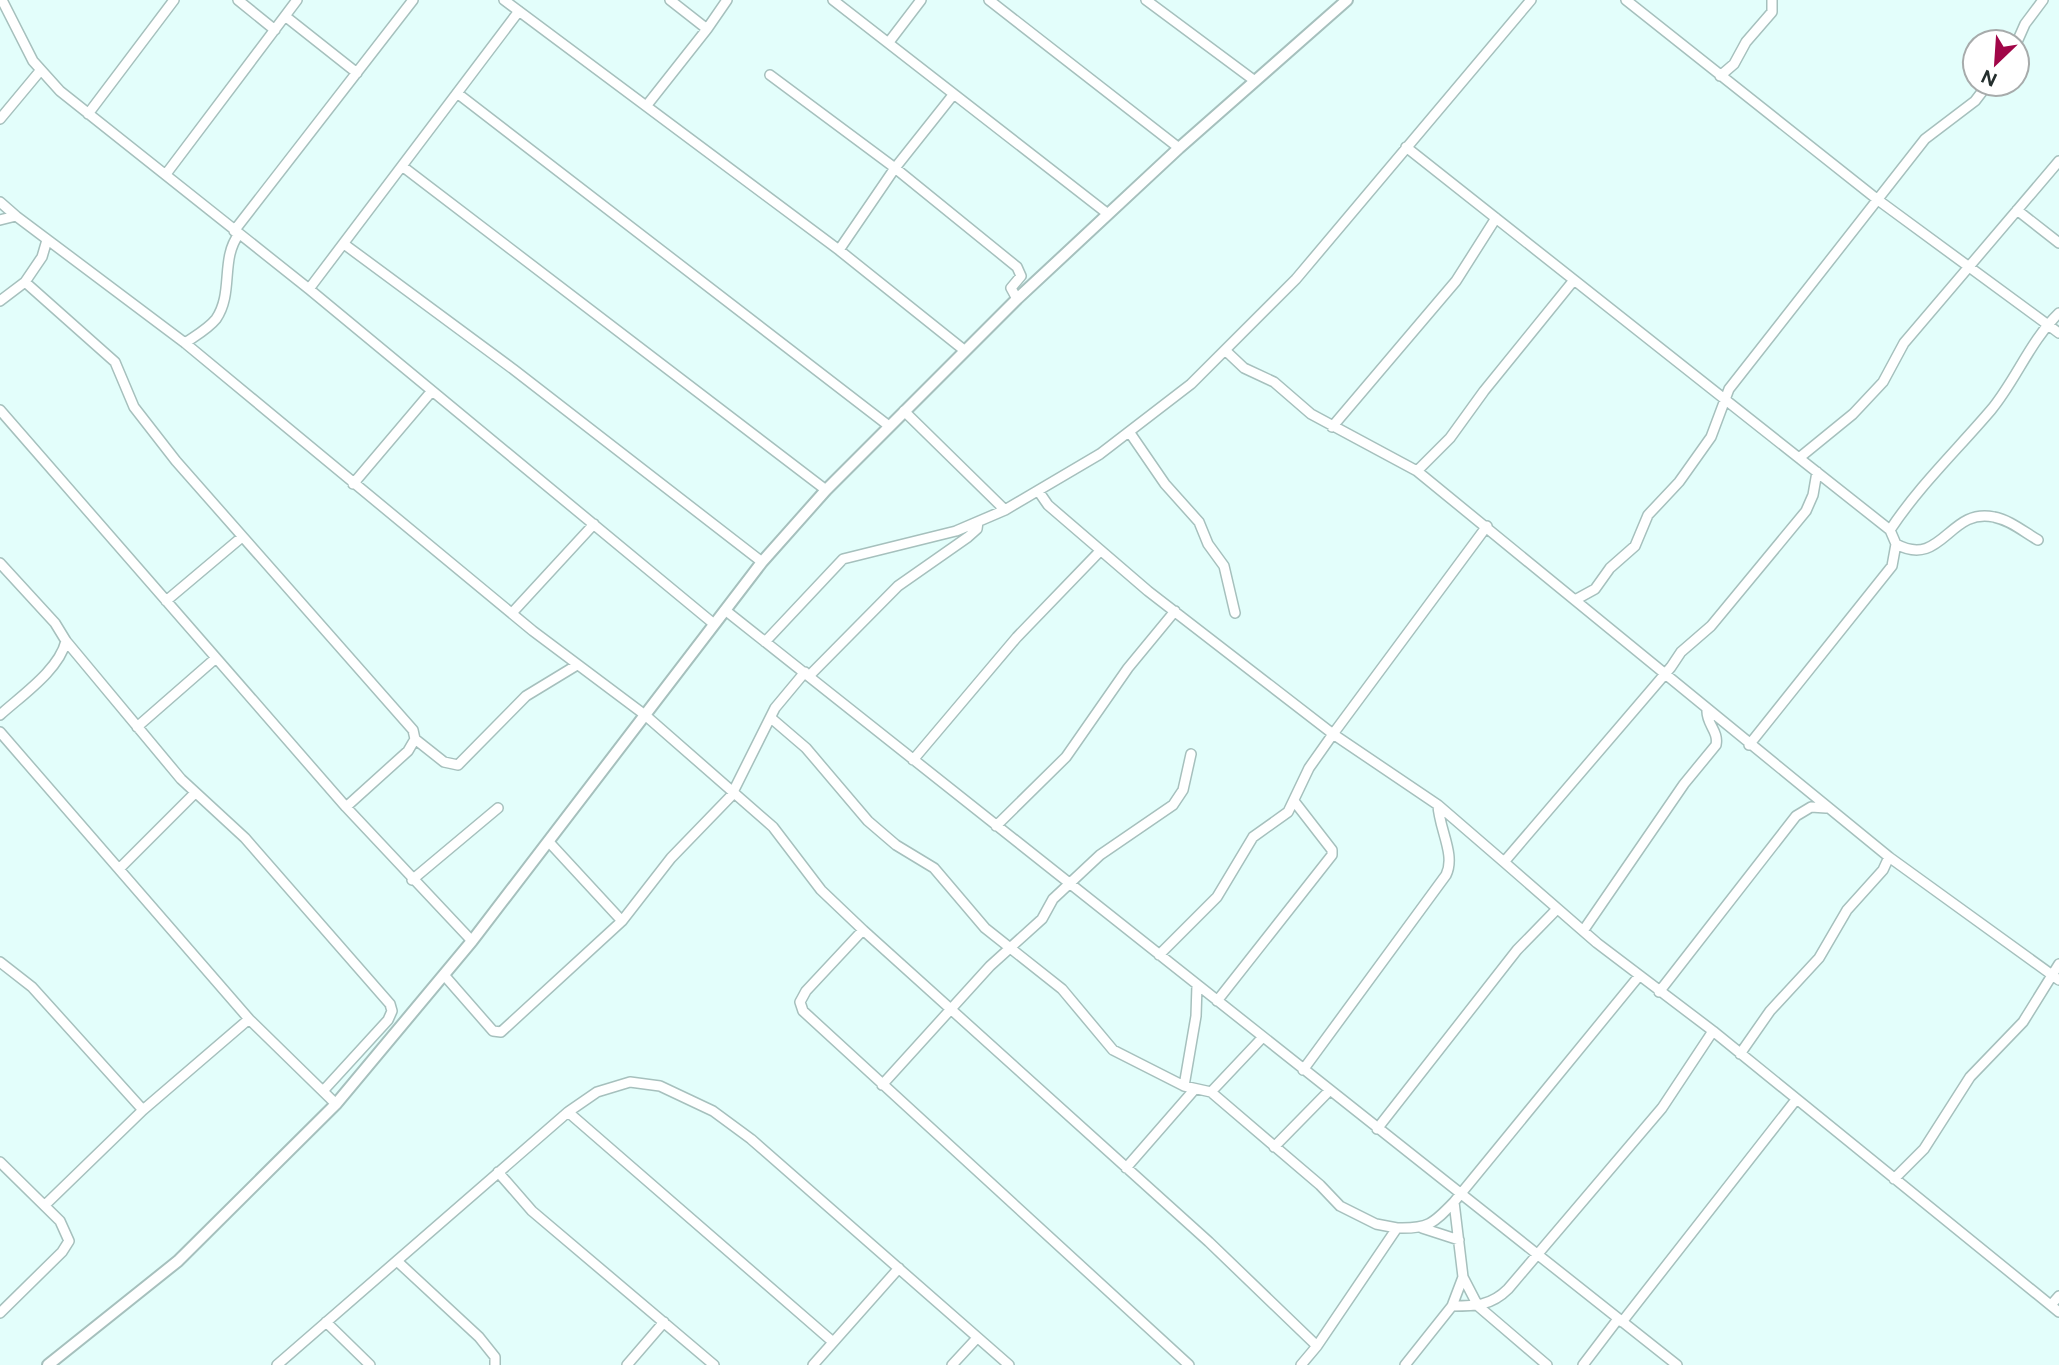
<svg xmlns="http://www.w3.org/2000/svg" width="2059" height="1365" font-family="Figtree,sans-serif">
<rect width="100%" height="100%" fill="#e3fefb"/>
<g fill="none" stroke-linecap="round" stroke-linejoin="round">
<g stroke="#a6c0bd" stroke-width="12">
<path id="minor" d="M2 0 33 61 60 91 309 289 714 624
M238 0 275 30
M504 0 839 250 964 350
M833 0 1108 214
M989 0 1179 148
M1146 0 1255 81
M1626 0 1878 200 2059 333
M285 16 357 73
M707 29 727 0
M889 42 921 0
M2017 42 2025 24 2043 0
M770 75 895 168 1017 267 1021 276 1011 288 1017 299
M1720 76 1734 64 1746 42 1772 12V0
M457 93 889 426
M647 105 707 29 670 0
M88 114 174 0
M0 119 40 71
M1406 147 1890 530 1896 544 1892 566 1749 745
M402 166 826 490
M166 174 297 0
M0 202 16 216
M2017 210 2059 243
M0 220 16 216 185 343 533 631 645 715 773 827 821 890 863 930
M234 231 413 0
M47 240 42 257 25 282 115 362 134 407 176 461 413 730 415 739 408 751 346 807
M344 244 513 369 762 562
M839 250 895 168 953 95
M309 289 519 11
M0 301 25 282
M185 343C195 336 208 329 216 319 234 293 220 259 239 234
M1226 351 1244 368 1274 382 1311 414 1417 471 1889 857 2059 980
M0 410 346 807 472 941
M904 411 1005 510
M1332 427 1456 281 1496 218
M1130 433 1165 484 1199 522 1208 544 1224 566 1235 613
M1799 458 1853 414 1883 382 1904 343 2059 161
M1417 471 1450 438 1484 391 1574 280
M1817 472 1813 495 1806 511 1711 626 1681 652 1671 667 1504 862 1597 943 1713 1031 2059 1312
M353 484 431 392
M1039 492 1048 505 1148 591 1333 734 1438 805 1504 862
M1890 530C1919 486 1957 450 1991 410 2016 380 2030 341 2059 313
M1896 544C1942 569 1949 507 1994 517 2010 520 2024 532 2038 540
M0 563 55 623 66 641C59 670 22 695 0 715
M1575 600 1595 589 1610 568 1635 546 1648 515 1679 482 1711 437 1729 389 1925 139 1975 101 1988 84
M166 601 242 537
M725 610 1677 1365
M512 613 594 524
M66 641 181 779 245 838 390 1004 392 1011 388 1020 323 1091
M765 642 843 559 956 531 1005 510 1100 454 1191 384 1296 279 1531 0
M809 676 898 586 968 537 977 529 978 522
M771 718 806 748 868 821 896 845 934 868 985 928 1062 989 1113 1050 1184 1086 1211 1092
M137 727 216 658
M0 732 249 1019 336 1104
M415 739 444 762 458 765 526 696 577 665
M913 760 1017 637 1100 551
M996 826 1066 757 1128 668 1175 611
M549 842 622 921
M119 869 195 793
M412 880 498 808
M1583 931 1684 784 1716 745C1719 731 1706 724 1707 710
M1159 955 1217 897 1253 837 1288 812 1309 768 1333 734 1487 526
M0 962 32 987 143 1110
M444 975 493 1031 501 1032 622 921 671 858 731 796 775 708 805 672
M1659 992 1796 816 1811 807 1826 808
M1217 1001 1332 855V850L1294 801
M1262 1038 1211 1092 1320 1185 1340 1206 1376 1224 1397 1228
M1740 1054 1770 1011 1819 958 1847 910 1883 870 1889 857
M1303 1070 1446 875C1456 855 1439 829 1438 805
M882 1085 990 966 1042 919 1053 899 1100 855 1173 805 1183 790 1191 754
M1184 1086 1196 1016 1197 985
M568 1112 833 1342
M1377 1129 1517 950 1557 909
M1274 1147 1329 1091
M0 1162 60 1221 69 1241 62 1252 0 1313
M1126 1168 1194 1090
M498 1172 532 1211 714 1365
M1894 1179 1924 1149 1970 1077 2023 1022 2059 964
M45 1205 143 1110 249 1019
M1422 1228 1459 1240
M397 1261 479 1337 495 1357V1365
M2051 1305 2059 1296
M1452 1306C1475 1306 1491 1306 1508 1289L1662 1108 1713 1031
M326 1322 370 1365
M1622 1322 1795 1101
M1317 1346 1397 1228C1428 1229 1433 1224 1454 1202
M277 1365 568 1112 597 1092 630 1082 660 1086 713 1111 751 1139 1009 1365
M627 1365 664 1322
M813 1365 899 1268
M952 1365 977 1338
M1189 1365 803 1011 800 1002 806 991 863 930 1209 1242 1317 1346 1301 1365
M1405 1365 1452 1306 1463 1277
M1547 1365 1478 1306 1463 1277 1454 1202 1639 976
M1583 1365 1618 1319"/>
</g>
<g stroke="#a6c0bd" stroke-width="14">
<path id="tertiary" d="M48 1365 178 1261 336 1104 472 941 762 562 826 490 1017 299 1179 148 1347 0"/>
</g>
<use href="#minor" stroke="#fff" stroke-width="9"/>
<use href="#tertiary" stroke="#fff" stroke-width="10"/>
</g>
<g transform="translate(1996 63) rotate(205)"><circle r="33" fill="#ffffff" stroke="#a7abab" stroke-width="2"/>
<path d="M0-5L12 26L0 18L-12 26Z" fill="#a10648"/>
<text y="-10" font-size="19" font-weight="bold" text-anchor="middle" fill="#242e2d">N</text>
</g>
</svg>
